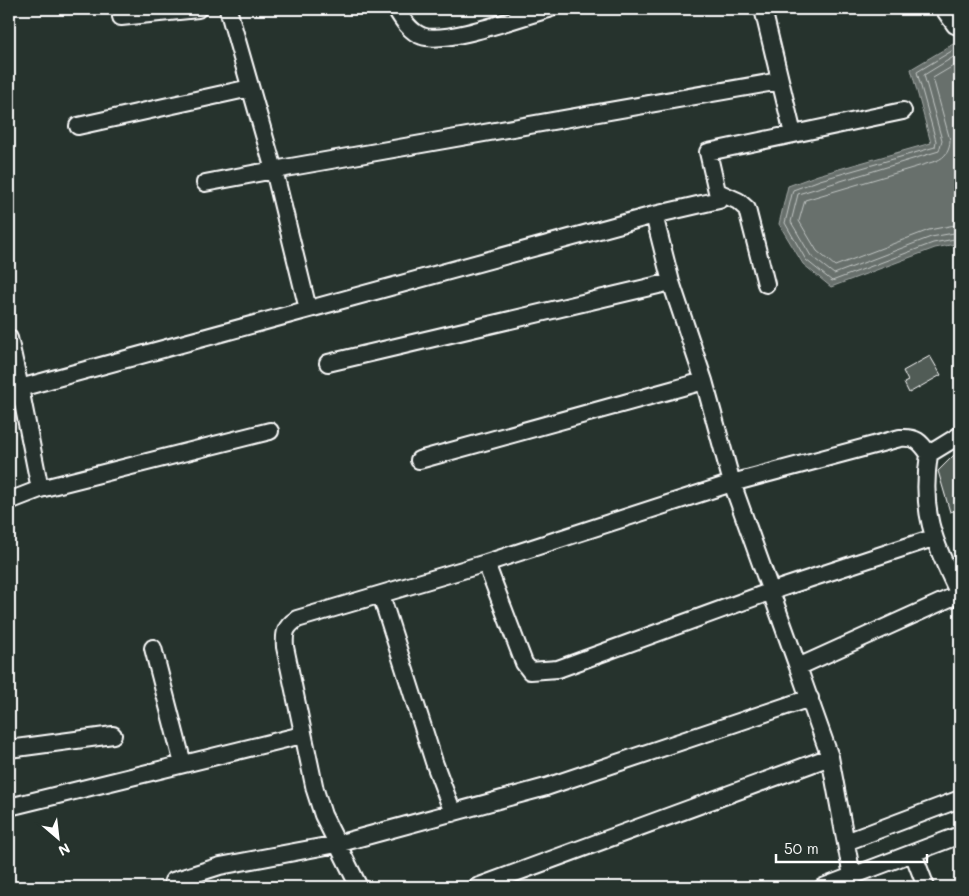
<svg xmlns="http://www.w3.org/2000/svg" width="969" height="896" font-family="Mali,sans-serif">
<rect width="100%" height="100%" fill="#26332d"/>
<filter id="ink" filterUnits="userSpaceOnUse"><feTurbulence type="fractalNoise" baseFrequency=".02" numOctaves="2"/><feDisplacementMap in="SourceGraphic" scale="10" xChannelSelector="R" yChannelSelector="G"/><feConvolveMatrix kernelMatrix="1 2 1 2 8 2 1 2 1" color-interpolation-filters="sRGB"/></filter>
<g filter="url(#ink)">
<path fill="#67706c" stroke="#a4a9a7" d="M960 40V243L935 248 831 287 803 264 779 224 788 186 818 175 931 143 911 69Z"/>
<g fill="none" stroke-linecap="round" stroke-linejoin="round">
<path stroke="#c2c6c4" stroke-width="1" d="M960 46 917 72 936 141 935 147 820 180 793 190 785 223 806 260 832 281 933 243 960 238
M960 53 924 75 942 140 939 151 798 194 791 222 811 256 834 274 931 237 960 232
M960 62 933 78 950 140C950 150 946 157 936 161L805 200 799 221 817 251 835 266 929 230 960 224"/>
</g>
<path fill="#515c57" stroke="#fff" d="M930 356 941 375 909 393 904 383 908 381 903 371Z
M960 449V509L950 512 938 471Z"/>
<g fill="none" stroke-linecap="round" stroke-linejoin="round">
<g stroke="#fff" stroke-width="11">
<path id="service" d="M9 735 12 748"/>
</g>
<g stroke="#fff" stroke-width="20">
<path id="minor" d="M396 9C402 19 410 32 422 36 446 45 522 16 549 9
M763 9 793 134
M944 9 955 25 960 27
M121 17 198 9
M78 126 250 88
M205 183 274 170 228 9
M718 192 738 201 747 209 766 284
M308 309 274 170 780 81
M9 338 20 388
M328 363 671 282
M270 431 40 489 20 388 654 215
M419 460 704 381
M9 501 40 489
M486 563 524 663 530 671 558 669 772 591 933 538
M381 595 434 762 453 813
M153 648 183 764
M798 667 732 483 704 381 671 282 654 215 719 200 708 152 903 111
M9 749 113 735
M9 807 302 735
M846 842 960 799
M913 853 926 887
M852 876 830 757 798 667 959 594C934 541 920 514 929 454L960 435
M173 881 220 866 337 844 546 787 810 698
M359 887 323 815 315 790 285 647C284 633 285 627 297 619L486 563 732 483 900 438C916 437 920 441 929 454
M477 887 830 757
M823 887 960 835"/>
</g>
<use href="#service" stroke="#26332d" stroke-width="8"/>
<use href="#minor" stroke="#26332d" stroke-width="16"/>
</g>
</g>
<rect width="969" height="896" fill="none" stroke="#26332d" stroke-width="30"/>
<rect x="15" y="15" width="939" height="866" fill="none" stroke="#fff" stroke-width="2" filter="url(#ink)"/>
<g transform="translate(58 838) rotate(152)" stroke="#26332d" stroke-width="4" paint-order="stroke">
<path d="M0-4L9 19L0 12L-9 19Z" fill="#ffffff"/>
<text y="-8" font-size="14" font-weight="bold" text-anchor="middle" fill="#ffffff">N</text>
</g>
<path d="M776 854v8h151v-8" fill="none" stroke="#ffffff" stroke-width="2.5"/>
<text x="784" y="854" font-size="15" fill="#ffffff" stroke="#26332d" stroke-width="4" paint-order="stroke">50 m</text>
</svg>
